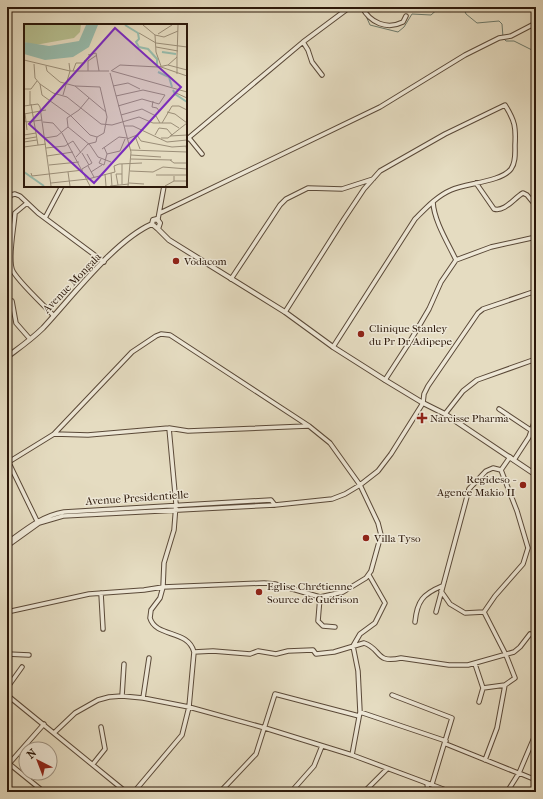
<svg xmlns="http://www.w3.org/2000/svg" width="543" height="799" font-family="'IM FELL French Canon',serif">
<rect width="100%" height="100%" fill="#e5dcc1"/>
<filter id="stains"><feTurbulence type="fractalNoise" baseFrequency=".005" numOctaves="4"/><feColorMatrix values="0 0 0 0 .2 0 0 0 0 .09 0 0 0 0 .02 0 0 0 .5 -.17"/></filter>
<radialGradient id="worn" r=".72"><stop offset=".6" stop-color="#630" stop-opacity="0"/><stop offset="1" stop-color="#630" stop-opacity=".3"/></radialGradient>
<g fill="none" stroke-linecap="round" stroke-linejoin="round">
<path stroke="#6c7a6c" stroke-width="1" d="M357 7 364 13
M463 7 466 14 477 23 499 21 502 24 503 37
M366 16 370 25 398 32 404 27 412 14 431 15 440 7
M504 39 506 41H514L536 52"/>
<g stroke="#5a4938" stroke-width="5.5">
<path id="minor" d="M362 7C370 23 387 30 403 22L406 16
M303 42 308 50 312 62 322 75
M189 138 202 154
M186 140 303 42 350 7
M476 183 494 209C505 212 514 198 523 193L527 195 536 206
M7 201 11 195 15 194 20 196 38 213 104 262
M433 202C434 221 448 243 456 260
M27 203 15 213C14 229 8 255 12 269 15 279 45 306 53 315
M160 213 380 107 465 55 499 38 511 36 536 23
M45 218 62 186
M158 219 164 186
M231 279 280 205 286 199 308 188 342 189 373 179
M12 301 16 323 30 339
M285 312 344 219 364 189 380 171 445 134 505 105C515 121 516 127 515 145 515 153 516 162 511 169 501 182 466 183 451 190 437 196 426 208 415 219L333 347
M385 380 409 343 429 309 441 282 456 260 491 247 536 237
M499 409 532 431
M445 414 463 391 477 380 536 359
M54 434 88 435 169 428 188 431 308 426
M7 459 38 523
M514 460 529 437 536 417
M7 463 54 434 132 352 156 336 161 334 170 335 309 426 330 443 360 485 378 523 381 535 371 571 366 578 343 592 320 597 275 584 264 583 163 587 144 590 89 594 7 612
M7 543C25 530 41 516 64 512L271 500 275 505
M7 546 39 523 63 516 275 505 332 499 345 494 360 485 378 471 391 454 423 403 424 394 428 386 478 313 483 309 536 291
M441 591 450 604 465 613 484 612 506 655 515 678 505 685 483 688 475 664
M101 593 103 629
M320 597 318 621 323 626 335 627
M436 612 469 489 486 471 493 468 501 470 510 457
M484 612 495 596 523 564 528 548 517 511 501 470
M415 622C417 601 423 594 442 586
M194 652 213 651 250 654 258 651 276 654 288 651 313 650 316 654 334 652 364 643C382 649 375 664 401 658L449 665H468L514 652 520 647 530 634
M7 654 29 655
M7 688 22 667
M7 695 126 792
M392 695 452 718 432 784
M122 696 124 664
M143 698 149 658
M479 702 483 688
M360 712 446 741
M55 732 75 713 98 700 109 697 122 696 143 698 189 707 265 728 352 755 451 792
M446 744 518 773
M352 755 360 712 358 671 353 646 360 634 375 623 385 603 369 575
M485 760 497 728 505 685
M7 762 44 792
M93 764 105 749 101 727
M7 766 44 724
M519 773 536 780
M427 783 428 792
M134 792 182 735 189 707 194 652C188 629 156 638 150 618L151 610 160 598 163 587 164 563 174 530 176 504 169 428
M220 792 256 754 275 694 359 716
M291 792 314 766 322 746
M364 792 387 769
M507 792 519 773 536 733"/>
</g>
<g stroke="#5a4938" stroke-width="6">
<path id="tertiary" d="M157 219 160 223 158 229 152 224 153 220Z
M158 229 169 240 285 312 333 347 385 380 423 403 445 414 536 475
M7 357C19 348 32 339 43 328 71 298 115 240 152 224"/>
</g>
<use href="#minor" stroke="#eee8d7" stroke-width="3.5"/>
<use href="#tertiary" stroke="#eee8d7" stroke-width="4"/>
</g>
<g fill="#8f2418" stroke="#eee8d7" stroke-width="1.5">
<circle cx="176" cy="261" r="4"/>
<circle cx="361" cy="334" r="4"/>
<path d="M420 412h4v4h4v4h-4v4h-4v-4h-4v-4h4z"/>
<circle cx="523" cy="485" r="4"/>
<circle cx="366" cy="538" r="4"/>
<circle cx="259" cy="592" r="4"/>
</g>
<g text-anchor="middle" dominant-baseline="central" stroke-width="3" stroke-linejoin="round" paint-order="stroke">
<g font-size="11" fill="#2c180a" stroke="#eee8d7" text-anchor="start">
<text x="184" y="261">Vodacom</text>
<text x="369" y="328">Clinique Stanley<tspan x="369" dy="13">du Pr Dr Adipepe</tspan></text>
<text x="430" y="418">Narcisse Pharma</text>
<text x="515" y="479" text-anchor="end">Regideso -<tspan x="515" dy="13">Agence Makio II</tspan></text>
<text x="374" y="538">Villa Tyso</text>
<text x="267" y="586">Eglise Chrétienne<tspan x="267" dy="13">Source de Guérison</tspan></text>
</g>
<g font-size="11" fill="#2c180a" stroke="#eee8d7">
<text transform="translate(72 283) rotate(-46)">Avenue Mongala</text>
<text transform="translate(137 498) rotate(-4)">Avenue Presidentielle</text>
</g>
</g>
<g transform="translate(24 24)">
<rect width="163" height="163" fill="#e5dcc1"/>
<path d="M0 1H57L56 8 50 14 11 21 0 18Z" fill="#b6c091"/>
<path d="M62 1H74L65 23 49 33 21 36 0 30V18L25 22 55 17Z" fill="#97bcad"/>
<path fill="none" stroke="#97bcad" stroke-width="2" d="M101 1 114 9 115 15 112 18 115 23 124 25 133 35V43M138 28 152 30M134 48 145 53 148 63M149 66 151 70 163 78M0 148 20 162"/>
<path fill="none" stroke="#9b8e78" stroke-width="1" d="M119 1 131 11 132 28 137 42M115 9 132 19M134 10 148 1M131 11 140 13 154 7M132 19 163 23M132 23 154 27M64 31 72 29 75 47M153 33V50M0 36 46 47H85M10 40 11 54 16 60 29 69 43 73 77 100 88 101 115 93 129 99H147L155 104M144 41 163 46M137 43 163 52M49 47 52 39H60L61 36M64 47V37L73 31M87 47 96 41 134 43 144 41 153 33 154 1M88 47 163 68M86 49 107 128 104 162M16 60 18 71 47 92 66 111 73 113 80 109 83 93 76 63 51 62 36 58 23 47 22 42M51 62 82 88M89 62 104 59 116 65M0 65H7L13 57M6 67V81M152 69 163 74M39 71 46 47 45 39M92 72 119 66 141 71 135 80 118 75 94 82M129 77 128 83 133 84 135 87M7 80 14 121M0 82 14 80 16 83 27 162M143 88 151 90 163 99M1 89 3 106M0 90 22 86M97 91 118 85 132 92 136 99M0 95 2 98 18 96M19 98 29 99 38 109 66 162M138 99 148 82H155L163 86M100 102H109L143 118 163 116M44 103 66 121 74 133 87 138M44 103 43 94 55 86 65 74M0 111 12 109M131 111 135 104 143 105 148 111M111 112 116 125M146 112 163 111M21 114 33 112 44 103M137 114H144L163 99M0 115 12 113M103 115 113 111 117 117 148 123 163 122M0 118 13 116M0 123 22 120M22 124 41 122 49 117 57 129M78 125 95 113 103 114M106 126 163 128 162 122M58 129 65 141M83 130 96 127 101 115M107 131 137 133M23 132 49 128M52 133 64 120 72 118 73 113M77 135 75 139 80 141 83 130 80 123M107 135 148 136M146 136 150 139H163M25 141 55 138M64 142 70 153M58 145 68 139 63 130M106 147 129 148 139 143 163 145M44 148 46 162M67 148 78 141M7 149 8 152 59 146M87 149 88 162M81 150 82 162M132 151H163M150 157H163M27 159 64 155 91 148 90 142 95 140 118 139M105 159 120 160M98 160V140M94 161 92 150H98M86 162 105 160M141 162 150 157V152"/>
<path fill="#7b2cbf" fill-opacity="0.15" stroke="#7b2cbf" stroke-width="2" d="M91 4 157 63 70 159 5 100Z"/>
<rect width="163" height="163" fill="none" stroke="#2c180a" stroke-width="2"/>
</g>
<rect width="543" height="799" fill="none" stroke="#e5dcc1" stroke-width="24"/>
<rect x="8" y="8" width="527" height="783" fill="none" stroke="#2c180a" stroke-width="2"/>
<rect x="12" y="12" width="519" height="775" fill="none" stroke="#2c180a"/>
<g transform="translate(38 761) rotate(318)"><circle r="19" fill="#eee8d7" stroke="#a09585"/>
<path d="M0-3L7 15L0 10L-7 15Z" fill="#8f2418"/>
<text y="-6" font-size="11" font-weight="bold" text-anchor="middle" fill="#2c180a">N</text>
</g>
<rect width="100%" height="100%" filter="url(#stains)"/>
<rect width="100%" height="100%" fill="url(#worn)"/>
</svg>
